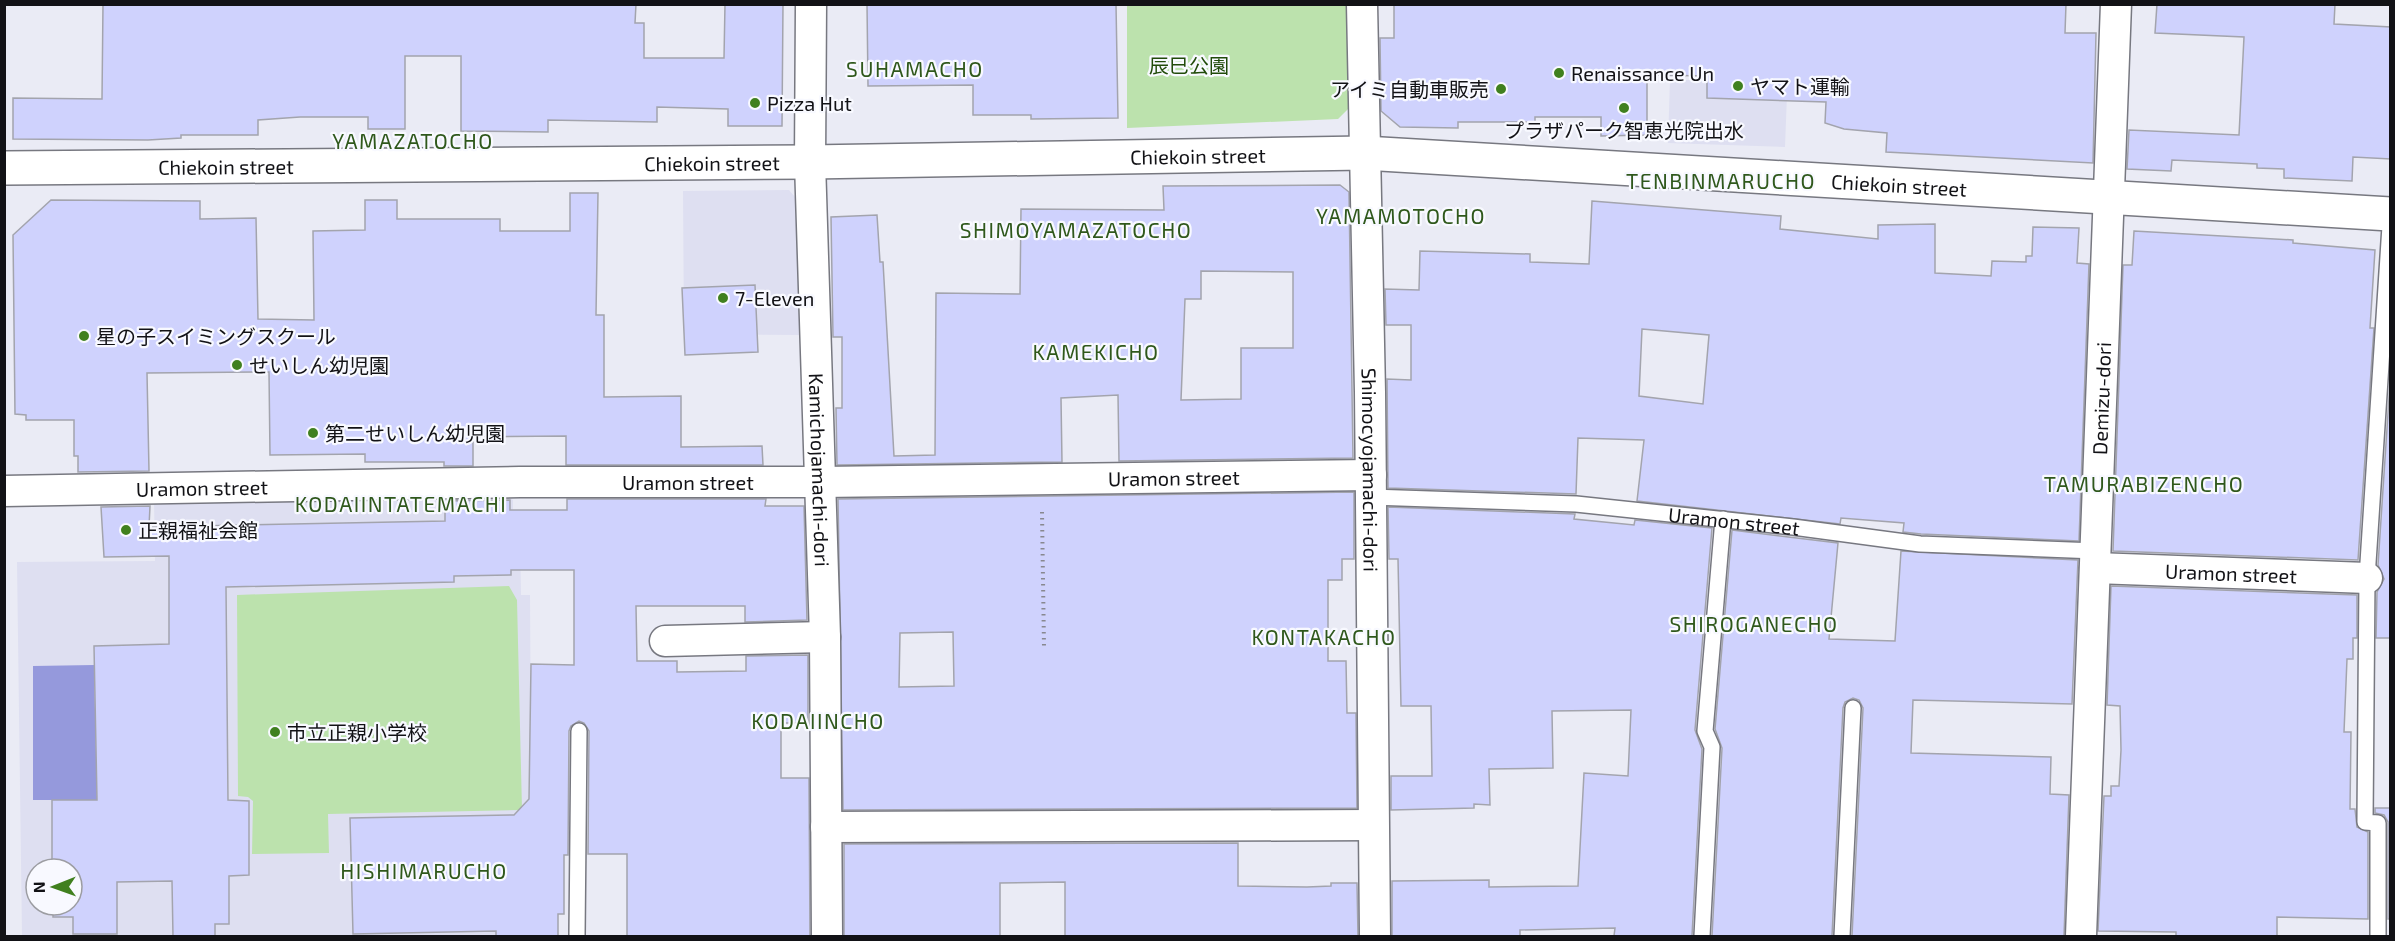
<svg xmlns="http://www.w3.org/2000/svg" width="2395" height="941" font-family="'Exo 2','Noto Sans JP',sans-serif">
<rect width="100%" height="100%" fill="#eaebf5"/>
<path fill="#dedff1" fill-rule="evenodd" d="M1705 14 1790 16 1785 147 1668 143 1670 80H1703Z
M789 190 802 205V335L684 334 683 191Z
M506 495 513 500V536L520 537 521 595H530L532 936H22L17 562 155 561 154 499ZM36 869H72V905H36Z"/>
<path fill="#bce2ad" d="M1127 5H1348L1350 107 1338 119 1127 128Z
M509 586 517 600 522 810 328 814 329 853 252 854 253 801 248 797 238 796 237 595Z"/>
<path fill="#9599dc" d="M94 665 97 800H33V666Z"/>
<path fill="#cfd2fd" stroke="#a3a4ad" stroke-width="1.5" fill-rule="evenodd" d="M103 4H636L635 23H644V58H724L725 4H783L782 126H728V109L657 107V122L548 120V132L461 131V56H405V129H368V117H300L258 120V135H181V138L148 140 13 139V98L102 99Z
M867 4H1116L1118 118 1031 119V115H973V85L868 86Z
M1394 4H2066L2065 33H2096L2093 163 1886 152 1887 133 1844 129 1825 123 1826 102 1707 98V76L1647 75V135L1601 136V117H1535V122H1458V128L1400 127 1381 111 1380 38H1394Z
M2157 4H2335L2334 24 2391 27V159L2353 157 2352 181 2284 178V169L2257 168V164L2172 160 2171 171 2127 169 2129 130 2239 135 2244 37 2155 33Z
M1340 185 1349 192 1353 458 1119 461 1118 395 1061 398 1062 462 837 465 836 408H842V337H833L831 217 877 215 880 262H883L894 456 935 455 936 293 1020 294 1021 209 1164 210 1163 186ZM1201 271 1293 272V348H1241V399L1181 400 1185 299H1201Z
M570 193H598L596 315H604V397L681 396V447L762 446 763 465H566V436L473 437V466H444V462H365V454L270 455 269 372 147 373 149 471 78 472V456H74V420H26V415L15 414 13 235 51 200 200 201V219L256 218 258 319 314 320 313 231 365 230V200H397V219H500V231H570Z
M1592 201 1781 216 1780 229 1878 239V225L1935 224V273L1991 276 1992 261 2026 262V256H2032L2033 227 2079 228 2077 263 2089 264 2079 541 1921 534 1903 532 1904 523 1841 518 1840 524 1637 501 1644 440 1578 438 1576 494 1388 488 1387 379 1411 380V325H1386L1385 289 1419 290 1420 251 1530 254V262L1589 264ZM1642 329 1709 335 1703 404 1639 396Z
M2134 231 2293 240V243L2375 250 2370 328H2374L2358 560 2113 551 2123 265H2132Z
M755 285 758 352 685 355 682 288Z
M2391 368V638H2376L2377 592 2384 579 2378 565Z
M1354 492V559H1342V580H1328V661H1346L1347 713H1356L1357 808 843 810 838 499ZM953 632 954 686 899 687 900 633Z
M567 499H766L765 506H804L807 620 745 622V606H636L637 661H677V672L746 671V656L808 655V723H781V778H809L810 936H627V854H588L589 731 584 723 579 721 571 726 569 731 568 855H564V914H558V936H496V931L353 934 350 818 514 815 529 799 531 664 574 665V570H511V575L454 576V582L226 587 228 800 249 801V875L229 876V924H215V936H173L172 881 117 882V934H73V917H53V905H72V869H52V800H97L94 646 169 644V556L104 557 101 507 150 506 149 527 445 521V501L510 500V510H567Z
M1388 507 1575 514 1574 519 1634 525 1635 520 1712 528 1695 730 1702 749 1692 936H1614L1615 928 1520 930V936H1392V881L1489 880V887L1578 886 1584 773 1628 776 1631 710 1552 711 1553 768 1489 769 1490 805 1474 804V808L1391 810V776H1432L1431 706H1401L1398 559H1389Z
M1732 530 1838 543 1829 639 1895 641 1901 551 2078 560 2072 704 1913 700 1911 753 2051 757 2050 794 2069 795 2064 936H1852L1863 708 1859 700 1853 698 1845 702 1843 708 1832 936H1712L1722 748 1715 729Z
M2111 586 2357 595V638H2353V659H2347L2344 732H2351L2350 809H2355L2357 827 2368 832V919L2277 917V936H2176V932L2098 931 2104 796H2111V786H2119L2121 750 2120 706 2107 705Z
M2375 808H2391V919H2388V822L2384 815 2375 813Z
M1238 843V886L1307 887 1331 886V883H1357L1358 936H1065V882L1000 883V936H844V844Z"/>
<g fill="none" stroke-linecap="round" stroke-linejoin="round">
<g stroke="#777880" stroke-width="18">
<g id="service">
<path id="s1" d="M1371 497 1576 504 1793 527 1920 544 2096 551"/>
<path d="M577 936 579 731"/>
<path d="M1702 936 1712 747 1705 731 1723 519"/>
<path d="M1842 936 1853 708"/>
<path d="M2378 936V823L2365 822 2367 578 2390 226"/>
</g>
</g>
<g stroke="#777880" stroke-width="33">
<g id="minor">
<path id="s2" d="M811 4 810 162 825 637 827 936"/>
<path id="s3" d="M1362 4 1370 392 1375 936"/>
<path id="s4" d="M4 491 520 482H821L1371 475"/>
<path id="s5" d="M2095 568 2367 578"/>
<path d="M665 641 825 637"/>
<path d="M826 827 1373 825"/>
<path id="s6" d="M2081 936 2116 4"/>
</g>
</g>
<g stroke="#777880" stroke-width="36">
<g id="tertiary">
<path id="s7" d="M4 168 810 162 1364 153 2390 214"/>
</g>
</g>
<path stroke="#88888f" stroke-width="4" stroke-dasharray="1.5 4.5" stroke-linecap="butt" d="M1042 512 1044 647"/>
<use href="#service" stroke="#fff" stroke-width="15"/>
<use href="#minor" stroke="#fff" stroke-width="30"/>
<use href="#tertiary" stroke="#fff" stroke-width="33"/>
</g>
<g fill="#40801f" stroke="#f8f9ff" stroke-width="2">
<circle cx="1559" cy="73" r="6"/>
<circle cx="1738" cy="86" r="6"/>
<circle cx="1501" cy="89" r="6"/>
<circle cx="755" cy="103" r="6"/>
<circle cx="1624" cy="108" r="6"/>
<circle cx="723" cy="298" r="6"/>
<circle cx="84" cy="336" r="6"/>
<circle cx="237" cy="365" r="6"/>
<circle cx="313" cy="433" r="6"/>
<circle cx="126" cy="530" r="6"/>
<circle cx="275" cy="732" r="6"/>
</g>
<g text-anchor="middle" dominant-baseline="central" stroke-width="4.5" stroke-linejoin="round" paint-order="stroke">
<g font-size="20" fill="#214b0a" stroke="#f8f9ff">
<text x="1189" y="65">辰巳公園</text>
</g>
<g font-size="20" fill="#121216" stroke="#f8f9ff" text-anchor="start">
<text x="1571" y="73">Renaissance Un</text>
<text x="1750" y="86">ヤマト運輸</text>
<text x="1489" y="89" text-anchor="end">アイミ自動車販売</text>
<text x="767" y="103">Pizza Hut</text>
<text x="1624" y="130" text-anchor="middle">プラザパーク智恵光院出水</text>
<text x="735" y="298">7-Eleven</text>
<text x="96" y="336">星の子スイミングスクール</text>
<text x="249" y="365">せいしん幼児園</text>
<text x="325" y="433">第二せいしん幼児園</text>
<text x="138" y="530">正親福祉会館</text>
<text x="287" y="732">市立正親小学校</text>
</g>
<g font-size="20" fill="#121216" stroke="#f8f9ff">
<text stroke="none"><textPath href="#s7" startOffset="1194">Chiekoin street</textPath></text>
<text stroke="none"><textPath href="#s7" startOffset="708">Chiekoin street</textPath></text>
<text stroke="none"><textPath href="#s7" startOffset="222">Chiekoin street</textPath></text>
<text stroke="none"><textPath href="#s7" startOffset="1896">Chiekoin street</textPath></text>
<text stroke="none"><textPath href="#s6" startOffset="538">Demizu-dori</textPath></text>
<text stroke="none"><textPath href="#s2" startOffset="466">Kamichojamachi-dori</textPath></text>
<text stroke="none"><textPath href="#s3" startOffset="466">Shimocyojamachi-dori</textPath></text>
<text stroke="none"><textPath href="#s4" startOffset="1170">Uramon street</textPath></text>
<text stroke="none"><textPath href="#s4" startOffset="684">Uramon street</textPath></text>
<text stroke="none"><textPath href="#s4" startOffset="198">Uramon street</textPath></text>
<text stroke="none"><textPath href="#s1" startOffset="364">Uramon street</textPath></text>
<text stroke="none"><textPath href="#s5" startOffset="136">Uramon street</textPath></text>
</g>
<g font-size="21" letter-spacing="1.5" fill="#2f581c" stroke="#f8f9ff">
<text x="915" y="68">SUHAMACHO</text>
<text x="413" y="140">YAMAZATOCHO</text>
<text x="1721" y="180">TENBINMARUCHO</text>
<text x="1401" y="215">YAMAMOTOCHO</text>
<text x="1076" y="229">SHIMOYAMAZATOCHO</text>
<text x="1096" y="351">KAMEKICHO</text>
<text x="2144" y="483">TAMURABIZENCHO</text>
<text x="401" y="503">KODAIINTATEMACHI</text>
<text x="1754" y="623">SHIROGANECHO</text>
<text x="1324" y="636">KONTAKACHO</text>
<text x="818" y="720">KODAIINCHO</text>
<text x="424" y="870">HISHIMARUCHO</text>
</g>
</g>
<rect width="2395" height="941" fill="none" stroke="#121216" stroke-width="12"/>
<g transform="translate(54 887) rotate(269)"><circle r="28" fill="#f8f9ff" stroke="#9c9da2" stroke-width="1.5"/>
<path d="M0-4.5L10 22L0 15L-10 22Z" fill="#40801f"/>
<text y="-9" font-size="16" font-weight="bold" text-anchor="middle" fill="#121216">N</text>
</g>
</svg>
